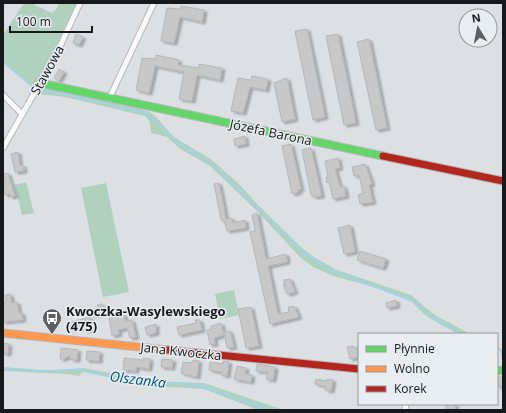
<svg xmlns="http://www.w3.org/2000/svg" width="506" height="413" font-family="'Open Sans',sans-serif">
<defs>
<filter id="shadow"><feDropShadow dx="3" dy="2" stdDeviation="1" flood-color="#0004"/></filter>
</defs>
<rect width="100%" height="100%" fill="#dde0e3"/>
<path fill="#b0d1be" d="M24 3H31L52 13 57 8 59 3H80L40 82 147 111 154 115 174 137 212 160 241 186 256 203 303 249 317 259 337 270 411 295 433 314 470 334H458L443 326 425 315 412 302 377 288 333 276 313 267 301 258 256 210 210 166 179 148 167 137 151 133 150 122 145 116 65 97 38 94 40 83 32 87 3 62V35Z
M26 182 34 213 22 215 15 185Z
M106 183 129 292 103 297 81 188Z
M234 290 239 315 220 319 215 294Z
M3 367 54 371 84 368 152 381 204 383 284 410H258L204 389 153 386 83 372 79 376 67 374 3 371Z"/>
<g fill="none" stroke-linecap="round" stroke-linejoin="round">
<path stroke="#9fd3f0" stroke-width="1.5" d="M3 62 35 89
M38 90 64 94 146 113 181 146 204 158 214 166 304 253 332 271 413 301 428 314 461 334
M497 348 501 350 503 363
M3 369 46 371 81 369 97 374 153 383 188 384 205 387 269 410"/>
</g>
<path fill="#c8c8c9" stroke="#b6b7b8" filter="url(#shadow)" d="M181 6 204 10 202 22 180 17 174 43 161 41 167 8 181 9Z
M307 29 325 117 313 120 295 31Z
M76 34 83 37 79 45 73 43Z
M338 34 356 123 344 125 326 36Z
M369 39 387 128 376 130 357 42Z
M156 55 179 60 178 65 199 68V64L222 68 220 80 197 75 192 101 179 99 184 72 155 66 149 93 136 90 142 58 156 59Z
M59 69 64 72 59 81 54 78Z
M252 76 268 79 266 90 250 87 243 113 231 111 238 78 251 80Z
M287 78 295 119 282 122 274 83Z
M245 136 246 144 235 146 234 139Z
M291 144 301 189 298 190 299 192 292 194 282 146Z
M311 148 321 193V196L314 197 313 195H311L302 150Z
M18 152 20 166 23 165 24 171 15 172 11 154Z
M338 158 340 168 335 169 340 187 344 186 346 196 333 199 329 182 327 183 326 177H328L325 161Z
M365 164 372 184 369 185 373 202 360 204 358 195 363 193 359 175 354 176 352 167Z
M8 173 15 196 10 197V194L5 195 3 185 5 184 3 174Z
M219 183 226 219 232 218 233 223 245 220 246 228 227 231 224 220H221L214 184Z
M257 213 266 259 286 254 287 262 268 266 278 314 289 312 288 307 294 306 299 317 270 324 250 232 255 231 252 215Z
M350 225 355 252 344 254 338 228Z
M360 251 386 259 383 268 357 260Z
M290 279 295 292 287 294 283 284H285L284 280Z
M10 294 12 303 17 302 19 313H22L23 320 3 322V302H6L5 295Z
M396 300 397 306 387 308 386 303Z
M102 304 103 307 105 306 106 314 92 315 91 309 98 308 97 305Z
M251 307 259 346 246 348 238 309Z
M124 314 125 321 132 320 136 337 130 338 127 328 118 330 119 334 112 336 109 318Z
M90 317 92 330 85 331V327L70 330V327H68L67 323Z
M195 320H200L202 330 179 335 177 327 196 323Z
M221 323 224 335 214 338 215 344 210 345 207 330 211 329V326Z
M156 324V333L147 335 145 327Z
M230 331 234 347 227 348 224 332Z
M3 343 9 344 8 354 3 353Z
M353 346V348L356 347 358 357 350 359 347 347Z
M61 348 78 350 77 360H72L69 356 64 359H60Z
M87 351 100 352 99 361 86 360Z
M124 358 143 360 144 358 150 359 149 369 136 367V371L123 370Z
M162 359 173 360 172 368 161 367Z
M193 360 199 361 197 377 181 373 183 362 192 363Z
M223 361 229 362 227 376 221 375 222 372 209 370 210 362 223 364Z
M257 364 275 367 273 380 266 379 268 372 256 371Z
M237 366 246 368 245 374 252 375 251 382 234 379Z
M497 377H503V386H497Z
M316 379 327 381V379L333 380 331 391 325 390 326 386 315 384Z
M446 404H456L455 410H446Z"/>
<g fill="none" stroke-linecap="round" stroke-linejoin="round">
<g stroke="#b5b7ba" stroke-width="7">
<path id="street" d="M3 95 21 113
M109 99 154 3
M3 148 56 55 80 3
M405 410 406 404"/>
</g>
<g stroke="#b5b7ba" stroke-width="9">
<path id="fast" d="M40 83 383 156
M497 371 503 370"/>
</g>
<g stroke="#b5b7ba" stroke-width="9">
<path id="slow" d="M3 333 168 350"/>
</g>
<g stroke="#b5b7ba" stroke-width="9">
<path id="jam" d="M383 156 503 181
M168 350 359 369"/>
</g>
<use href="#street" stroke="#fafafb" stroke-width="5"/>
<use href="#fast" stroke="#63d668" stroke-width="7"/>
<use href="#slow" stroke="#ff974d" stroke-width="7"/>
<use href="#jam" stroke="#b3261e" stroke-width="7"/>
</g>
<defs>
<g id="bus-pin" transform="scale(1)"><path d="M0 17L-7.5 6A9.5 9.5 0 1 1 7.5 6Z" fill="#5c5e60" stroke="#e8edf2"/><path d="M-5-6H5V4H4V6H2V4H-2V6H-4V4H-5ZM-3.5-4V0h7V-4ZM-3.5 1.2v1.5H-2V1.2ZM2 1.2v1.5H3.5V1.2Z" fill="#fff"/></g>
</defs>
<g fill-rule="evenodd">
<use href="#bus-pin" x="52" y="318"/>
</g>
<g text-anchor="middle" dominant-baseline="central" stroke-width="3" stroke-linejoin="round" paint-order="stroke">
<g font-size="13" fill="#161819" stroke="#e8edf2">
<text transform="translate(47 70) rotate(-61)">Stawowa</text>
<text transform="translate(271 132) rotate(12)">Józefa Barona</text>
<text transform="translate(181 351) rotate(6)">Jana Kwoczka</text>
</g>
<g font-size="13" font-weight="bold" fill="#161819" stroke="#e8edf2" text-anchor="start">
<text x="66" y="311">Kwoczka-Wasylewskiego<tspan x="66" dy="15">(475)</tspan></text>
</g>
<g font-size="14" font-style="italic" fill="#035375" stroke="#e8edf2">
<text transform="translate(138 379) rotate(7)">Olszanka</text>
</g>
</g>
<rect width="506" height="413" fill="none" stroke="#161819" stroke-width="8"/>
<rect x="358" y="333" width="140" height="72" fill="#e8edf2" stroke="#94989b"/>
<rect x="366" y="346" width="20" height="6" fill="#63d668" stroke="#94989b"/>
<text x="394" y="353" font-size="12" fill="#161819">Płynnie</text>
<rect x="366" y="366" width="20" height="6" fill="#ff974d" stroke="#94989b"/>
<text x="394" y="373" font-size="12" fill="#161819">Wolno</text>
<rect x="366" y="386" width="20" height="6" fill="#b3261e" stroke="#94989b"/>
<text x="394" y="393" font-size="12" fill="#161819">Korek</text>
<g transform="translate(478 28) rotate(350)"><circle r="19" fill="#e8edf2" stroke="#94989b"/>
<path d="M0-3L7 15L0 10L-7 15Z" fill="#5c5e60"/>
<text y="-6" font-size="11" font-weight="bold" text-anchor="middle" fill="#161819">N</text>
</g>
<path d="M10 26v6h82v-6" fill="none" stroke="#161819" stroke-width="2"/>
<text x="16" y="26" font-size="12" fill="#161819" stroke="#e8edf2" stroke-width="3" paint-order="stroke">100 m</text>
</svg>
